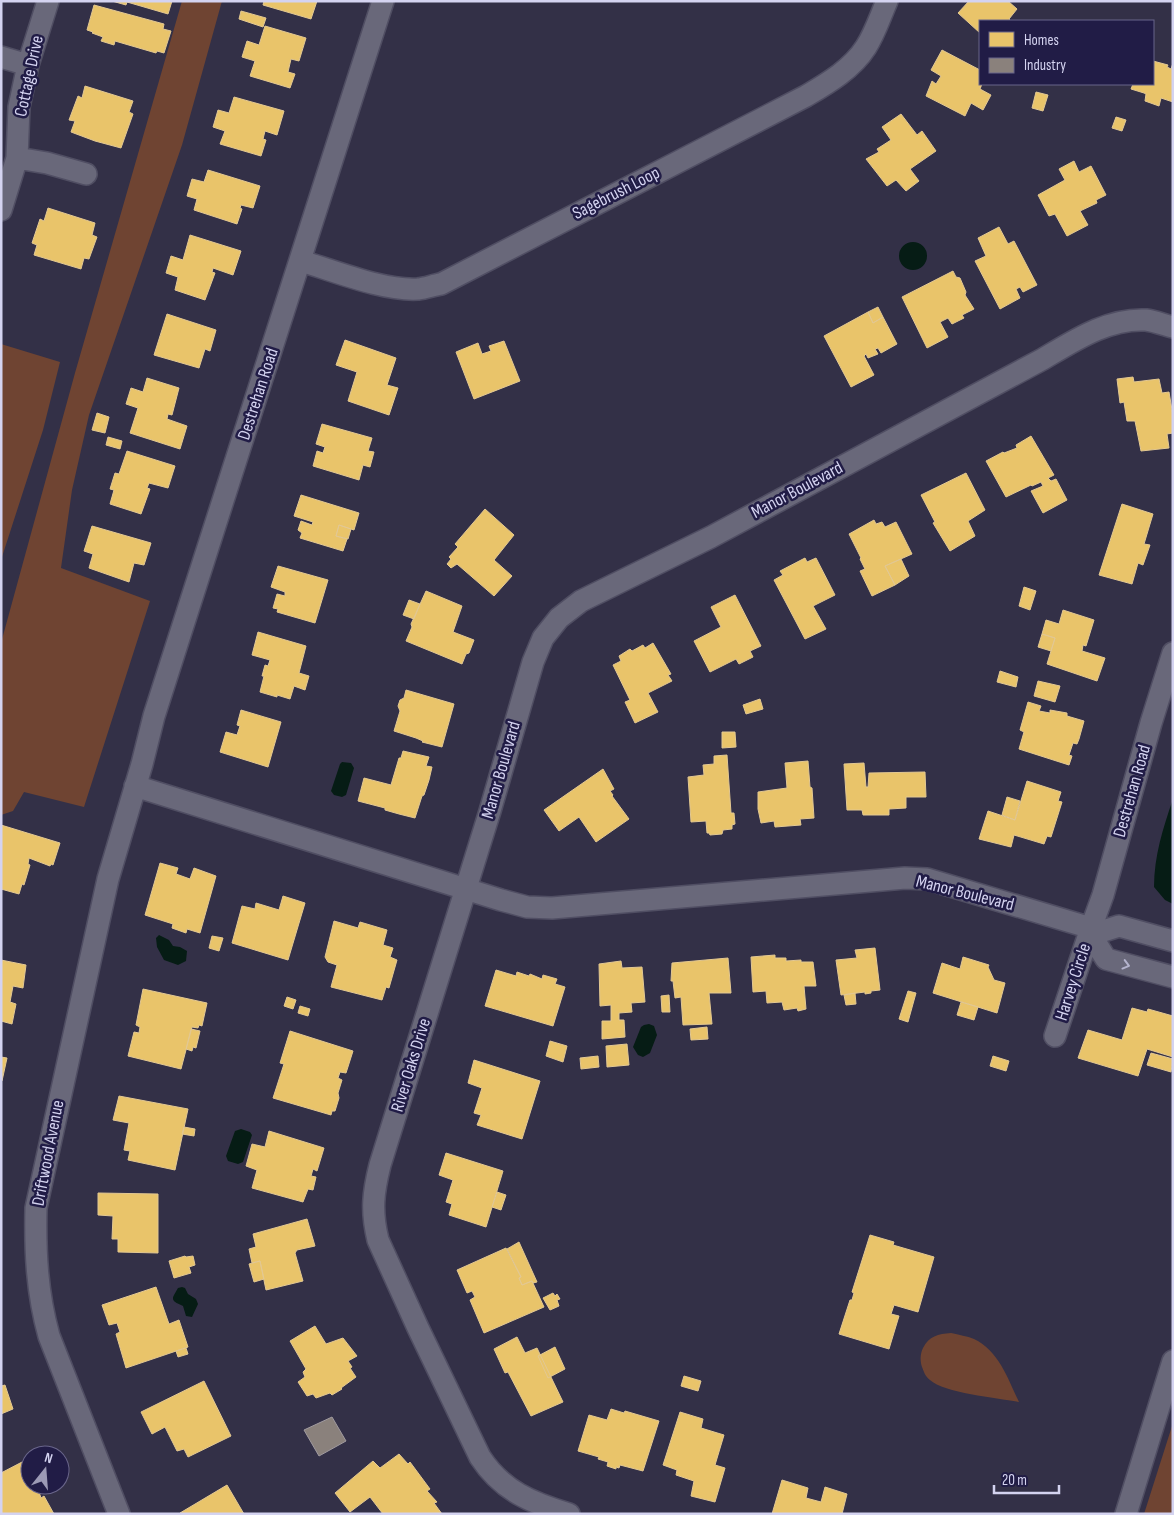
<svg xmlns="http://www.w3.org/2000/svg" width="1174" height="1515" font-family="'Sofia Sans Condensed',sans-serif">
<rect width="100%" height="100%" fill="#333047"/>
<path fill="#6f4432" d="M182 1H222L182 145 89 415 72 490 61 568 150 601 84 807 24 792 13 811 1 815V643L75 373Z
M1 344 60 362 43 430 1 560Z
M951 1333C959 1335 967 1336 974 1339 999 1351 1008 1379 1019 1402 998 1398 944 1393 930 1380 925 1376 924 1372 922 1367 920 1361 920 1354 923 1348 929 1336 938 1334 951 1333Z
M1173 1423V1514H1144Z"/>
<path fill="#061c15" d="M899 256a14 14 0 1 1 28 0a14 14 0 1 1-28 0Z
M342 762 351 763 354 768 346 795 342 797 334 795 331 791 340 764Z
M1173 799V904L1165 900 1154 887C1154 856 1163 828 1173 799Z
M159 935 169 940 173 946 180 947 187 951 186 961 178 965 164 960 157 947 156 938Z
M649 1024 654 1026 657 1035 650 1053 643 1057 638 1055 633 1047 641 1027 644 1025Z
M241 1129 250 1132 252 1135 243 1162 238 1164 228 1161 226 1156 235 1131Z
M182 1287 185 1288 188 1294 196 1299 198 1304 192 1317 186 1316 183 1306C169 1300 172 1299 178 1288Z"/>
<path fill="#e9c46a" stroke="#e3c892" d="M112 1H172L168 14 127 2 126 5Z
M264 1H317L311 19 263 5Z
M969 1H1008L1017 9 1009 19 1011 21H980V33L958 13Z
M94 5 164 24 163 29 171 31 164 53 157 51 156 53 115 41 114 45 101 41 103 37 92 33 93 32 87 30Z
M241 11 266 18 263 27 239 19Z
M265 26 306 38 299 61 291 59 288 72 295 74 290 88 250 76 255 61 242 57 247 41 259 45Z
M942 50 980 70V84H982L980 89 991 95 983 110 971 103 965 116 926 96 932 81 936 84 941 76 931 70Z
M1153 61 1168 65 1167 67 1171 69 1173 63V102L1161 98 1159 106 1145 101 1146 94 1144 93 1131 89 1133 84H1153Z
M85 86 133 101 129 112 133 114 121 148 95 141 71 132 75 121 69 120 78 96 82 98Z
M1036 92 1048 95 1043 111 1032 108Z
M234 97 284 111 277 135 265 131 263 139 266 140 261 156 220 144 225 131 213 127 218 110 229 113Z
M901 114 917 135 922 131 936 151 910 169 919 181 906 191 896 180 887 186 866 159 879 152 877 149 891 140 882 127Z
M1116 117 1126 120 1122 131 1112 128Z
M1074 161 1079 172 1091 166 1106 195 1096 200 1097 203 1080 211 1088 225 1067 236 1055 214 1049 216 1038 195 1065 180 1059 169Z
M208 170 260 186 253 208 241 205 240 208 242 209 237 224 194 210 197 199 187 196 192 179 204 182Z
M48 208 95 223 92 235 97 237 89 259 84 258 81 269 34 255 37 245 32 243 40 219 44 221Z
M999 227 1008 244 1014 241 1037 285 1023 292 1020 287 1016 289 1020 298 1000 309 975 261 986 256 978 238Z
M190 235 241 251 233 275 213 268 212 272 215 273 205 300 175 290 178 277 166 273 171 256 183 260Z
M953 271 956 277 960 278 966 292 965 295 974 309 962 315 964 318 952 324 948 318 940 322 948 337 927 348 902 297Z
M878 307 883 317 873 323 868 312Z
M868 312 873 323 883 317 897 344 881 353 878 348 875 349 878 354 868 358 866 354 864 356 874 375 851 387 824 336Z
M167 314 216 330 210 351 205 349 199 368 154 355Z
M345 340 396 358 387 385 398 388 389 415 348 401 357 372 336 365Z
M504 341 520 381 474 399 456 352 478 343 482 354 491 351 489 346Z
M1133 377 1134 382 1159 379 1162 393 1169 392 1173 416V433L1167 434 1169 448 1141 451 1135 421H1127L1124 402 1120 403 1117 379Z
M147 378 179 388 172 415 168 414 167 419 187 426 180 449 130 433 138 408 126 404 131 388 143 392Z
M97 413 109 417 105 433 92 430Z
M322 424 372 438 368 451 374 452 370 467 363 465 359 480 313 466 317 451 323 453 325 447 316 444Z
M1031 436 1054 475 1048 478 1051 481 1056 479 1067 500 1043 513 1031 491 1043 486 1041 482 1032 486 1031 485 1006 497 986 461 1003 452 1004 453 1017 448 1016 445Z
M108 437 122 441 120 449 106 445Z
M127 451 175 466 168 488 149 483 147 488 150 489 141 514 110 504 114 490 110 489 115 473 119 474Z
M966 473 985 510 968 521 975 536 950 551 933 523 935 522 921 495Z
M301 495 359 513 354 530 339 525 336 536 347 539 343 551 300 538 302 533 298 530 301 521 312 525 313 522 294 516Z
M1122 504 1153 514 1144 544 1150 545 1143 565 1138 563 1132 584 1099 575Z
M485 509 514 535 494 560 512 576 494 596 457 564 451 568 447 564 451 559 449 557 458 547 455 544Z
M874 520 876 524 882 522 885 527 896 522 912 554 885 566 895 585 872 596 860 571 865 569 860 559 861 558 849 534Z
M339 525 351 529 348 539 336 536Z
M92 526 151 543 144 565 134 563 129 582 89 568 93 554 84 551Z
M805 558 807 562 816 558 835 595 813 606 826 629 805 639 774 580 783 575 780 571Z
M901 559 909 576 895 585 885 566Z
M278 566 328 580 315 623 277 612 278 609 273 608 277 594 285 596V592L271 587Z
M1024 587 1036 591 1030 610 1019 606Z
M426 591 462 606 453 632 474 640 469 653 466 654 462 664 406 641 412 627 411 624Z
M735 595 761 646 750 651 753 657 739 664 736 659 710 672 694 641 721 627 711 607Z
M409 600 420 604 414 619 403 615Z
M1063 610 1094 620 1086 646 1083 645 1082 651 1105 658 1097 681 1047 664 1055 638 1042 634 1046 620 1059 624Z
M258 632 306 646 299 673 309 676 305 690 294 686 290 699 277 695V697L260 692 264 676H262L265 665 268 666 270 660 252 655Z
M1042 634 1055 638 1051 651 1038 647Z
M653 643 671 674 668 675 672 681 648 693 658 712 635 723 625 702 630 700 613 665 621 661 619 656 630 649 632 651 643 645 645 648Z
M1000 671 1018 677 1016 687 997 682Z
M1038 681 1060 686 1055 702 1034 696Z
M406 690 454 704 442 747 422 742 423 741 416 738 394 731 400 711 398 706 400 700 404 698Z
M760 699 763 709 746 714 743 705Z
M1028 702 1041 706 1039 711 1050 713V710L1067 713V716L1084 721 1079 739 1077 744 1073 743 1069 755 1072 756 1069 765 1019 749 1024 732 1020 730Z
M241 710 281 722 268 767 220 752 226 732 237 735 240 726 237 725Z
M722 732H735L736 747 722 748Z
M403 751 429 757 426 766 432 767 429 780 424 795 422 796 415 818 399 814 385 810V808L358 801 364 778 391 785 399 758H401Z
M727 755 731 813H734L735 824 732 825V829L723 830 722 834 710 835 709 833H707L706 821 691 822 688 777 704 775 703 765 714 764V756Z
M808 761 810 787 812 788 814 818 800 819 801 825 775 827 774 821 761 823 758 809V792L787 788 785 763Z
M864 763 866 787H868L869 773 925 772 926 797H906V808L889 809V815H863L862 810H847L844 764Z
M603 769 614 789 610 791 613 795 612 796 629 819 596 842 579 817 559 831 544 810Z
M1027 781 1061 792 1058 801 1062 802 1051 837 1047 836 1044 844 1014 835 1011 847 979 839 988 811 1015 820Z
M1007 797 1020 801 1015 820 1002 815Z
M1 825 60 843 53 865 51 864 50 866 29 858 28 864 30 865 24 885 22 884 19 894 1 889Z
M160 863 178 868 176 874 190 879 194 868 216 876 200 933 187 929 186 933 172 928 173 924 145 915Z
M283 896 305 903 288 960 232 943 242 906 255 909 256 903 279 910Z
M334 921 358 928 360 922 387 930 383 945 393 948 390 957 397 960 389 988 386 987 382 1000 331 987 337 965 328 962 325 957Z
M212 936 223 938 219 951 209 948Z
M875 948 880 990 871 991V993L865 994V992L841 995 836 960 857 958 855 950Z
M775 955V958H786V961L801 960V962H813L816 986H804L806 1009 798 1011 797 1008 784 1010 782 1002 767 1003 766 991 753 992 751 957Z
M963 957 989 965 988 967 994 980 1005 983 997 1013 933 993 942 963 960 969Z
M728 958 731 993H709L712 1024 683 1025 681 997 675 998 673 981H671L672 963Z
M1 960 26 965 23 988 13 986 10 1002 16 1004 12 1024 1 1021Z
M621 961 622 968 642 967 645 1002 631 1003 632 1012 619 1013V1020H624L625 1037 602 1039V1021H611V1005L600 1006 599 964Z
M496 970 516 976 517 972 529 976 530 974 542 979 543 975 557 979 555 984 565 987 553 1026 485 1006Z
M143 989 207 1003 202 1026 199 1025 198 1028 192 1027 181 1069 128 1056 134 1032 139 1033 140 1027 136 1025Z
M908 991 916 993 908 1022 899 1019Z
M855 993 856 1004 846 1005 844 995Z
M669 995 670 1012H662L661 996Z
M287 997 296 1000 293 1009 284 1006Z
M961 1002 978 1007 974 1020 957 1015Z
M300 1006 310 1009 308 1016 298 1013Z
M1132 1008 1147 1012 1148 1009 1173 1016V1057L1147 1049 1138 1076 1078 1058 1088 1030 1122 1040Z
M707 1027 708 1039 691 1040 690 1029Z
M191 1029 200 1031 196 1048 193 1047 192 1051 186 1049Z
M290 1031 353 1051 346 1073 340 1072 338 1078 342 1080 338 1093 339 1098 335 1111H332L331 1115 273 1098 284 1064 280 1063Z
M550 1041 567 1046 563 1062 546 1056Z
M627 1044 629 1065 607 1067 606 1046Z
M1151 1053 1173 1059 1171 1072 1147 1065Z
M598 1056 599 1067 581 1069 580 1058Z
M993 1056 1009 1061 1006 1071 990 1066Z
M1 1057 7 1058 2 1081H1Z
M474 1060 540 1081 522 1139 477 1125 481 1115 474 1113 482 1088 468 1083Z
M119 1096 188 1109 175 1170 128 1160 130 1151 124 1150 129 1123 113 1120Z
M184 1127 195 1129 194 1136 182 1134Z
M269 1131 324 1148 317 1171 313 1169 311 1176 316 1177 313 1190 308 1189 303 1202 252 1188 257 1170 246 1166 252 1144 265 1147Z
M446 1153 503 1171 486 1227 449 1215 452 1204 446 1202 453 1180 439 1175Z
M497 1192 506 1195 501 1210 492 1207Z
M98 1193 158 1194V1253L118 1252V1239H112L113 1216 98 1215Z
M307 1219 315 1246 297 1250 295 1253 303 1281 266 1290 260 1261 252 1263 249 1249 256 1247 253 1234Z
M870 1235 894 1242 893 1245 934 1257 918 1312 894 1305 891 1314 899 1316 889 1349 839 1334 850 1300H852L854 1293 852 1292Z
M519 1242 537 1282 533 1283 532 1281 522 1285 519 1278 521 1277 507 1249Z
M506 1248 521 1277 519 1278 522 1285 532 1281 544 1307 484 1333 470 1300 475 1297 472 1291 467 1293 457 1270Z
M185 1256 186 1257 193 1256 195 1265 189 1267 191 1273 174 1278 169 1261Z
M260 1261 264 1279 254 1282 249 1264Z
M156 1287 169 1324 179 1320 188 1347 126 1368 116 1334 120 1332 117 1323 109 1325 102 1305Z
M553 1293 555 1296 557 1294 560 1299 557 1300 559 1306 550 1310 543 1298Z
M315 1326 326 1344 343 1338 357 1356 348 1361 352 1367 350 1368 356 1377 341 1388 342 1389 332 1395 330 1393 316 1398 313 1394 307 1396 298 1382 305 1377 303 1372 306 1369 290 1341Z
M517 1337 525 1353 537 1348 563 1402 531 1416 508 1372 505 1373 494 1349Z
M555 1347 565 1369 548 1378 538 1356Z
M186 1348 188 1354 178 1357 176 1351Z
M684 1376 701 1381 698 1391 681 1386Z
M204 1381 231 1436 188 1457 184 1449 177 1451 165 1427 152 1434 141 1412Z
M5 1385 13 1409 1 1414V1386Z
M611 1409 624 1413 625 1411 659 1421 643 1471 620 1465 619 1468 616 1467V1469L607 1466 608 1462 598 1459 599 1457 578 1451 589 1415 607 1420Z
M680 1412 703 1419 701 1428 724 1435 715 1465 725 1468 715 1502 691 1496 694 1481 676 1475 677 1470 663 1465Z
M399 1454 408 1464 410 1462 430 1489 427 1491 437 1502 434 1503 442 1514H383L370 1497 350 1512 335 1493 373 1461 380 1468Z
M24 1461 30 1471V1485L34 1492 38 1489 41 1498 44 1496 54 1514H1V1473Z
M782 1480 808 1488 806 1498 821 1502 825 1487 847 1494 842 1514H772Z
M227 1485 244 1514H181L180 1513Z"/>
<path fill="#8a817c" stroke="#a09a9f" d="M332 1417 346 1441 319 1456 304 1430Z"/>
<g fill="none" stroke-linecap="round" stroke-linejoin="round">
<g stroke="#504e63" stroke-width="24">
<path id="minor" d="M1 57 28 65
M17 158 47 163 86 174
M1 210 17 158 19 107 28 65 48 1
M301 261C335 271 383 291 418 289 426 288 434 285 441 284L806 96C828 83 852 69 866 47 875 33 880 17 887 1
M135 786 501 900 527 907 552 908 882 880 905 878 927 879 1091 928V935L1106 959 1173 977
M1091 935 1119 926 1173 941
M1055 1036 1091 928 1103 895 1151 723 1173 653
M119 1514 49 1336C37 1293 35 1252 36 1208L108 879 142 764 154 716 383 1
M569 1514C532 1503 502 1491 480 1457L418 1328 378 1240C371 1211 373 1193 380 1165L490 811 533 662 543 638 559 618 581 601 711 537 1043 359C1075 340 1108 318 1146 320 1155 321 1164 325 1173 327
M1126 1514 1173 1361"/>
</g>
<use href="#minor" stroke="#69687a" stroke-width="21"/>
</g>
<defs><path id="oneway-chevron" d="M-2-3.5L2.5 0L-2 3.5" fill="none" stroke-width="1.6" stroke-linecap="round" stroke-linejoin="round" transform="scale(1.25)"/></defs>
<use stroke="#b4b3cd" href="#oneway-chevron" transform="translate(1126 965) rotate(15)"/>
<g text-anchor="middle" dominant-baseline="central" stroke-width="5" stroke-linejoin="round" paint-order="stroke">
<g font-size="18" fill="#d4d3f0" stroke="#211c46">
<text transform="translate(29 76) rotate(-78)">Cottage Drive</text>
<text transform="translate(616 193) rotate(-27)">Sagebrush Loop</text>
<text transform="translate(258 394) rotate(-72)">Destrehan Road</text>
<text transform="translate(797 490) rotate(-28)">Manor Boulevard</text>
<text transform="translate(501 770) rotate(-74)">Manor Boulevard</text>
<text transform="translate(1132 791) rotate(-74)">Destrehan Road</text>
<text transform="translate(965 893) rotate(14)">Manor Boulevard</text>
<text transform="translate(1073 982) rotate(-72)">Harvey Circle</text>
<text transform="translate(411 1065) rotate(-73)">River Oaks Drive</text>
<text transform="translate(48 1153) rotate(-79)">Driftwood Avenue</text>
</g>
</g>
<rect width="1174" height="1515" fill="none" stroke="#d4d3f0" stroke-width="5"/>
<rect x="979" y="20" width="175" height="65" fill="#211c46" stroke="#69658a"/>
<rect x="989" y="32" width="25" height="15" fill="#e9c46a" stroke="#69658a"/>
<text x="1024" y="45" font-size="15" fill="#d4d3f0">Homes</text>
<rect x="989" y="58" width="25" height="15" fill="#8a817c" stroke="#69658a"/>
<text x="1024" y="70" font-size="15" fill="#d4d3f0">Industry</text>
<g transform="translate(45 1470) rotate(17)"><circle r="24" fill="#211c46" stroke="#69658a"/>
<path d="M0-4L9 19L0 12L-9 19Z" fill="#9c9ab5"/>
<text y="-8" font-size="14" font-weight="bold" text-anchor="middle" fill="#d4d3f0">N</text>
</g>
<path d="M994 1485v8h65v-8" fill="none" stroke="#d4d3f0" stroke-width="2.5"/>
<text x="1002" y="1485" font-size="15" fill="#d4d3f0" stroke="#211c46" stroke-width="4" paint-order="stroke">20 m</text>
</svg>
